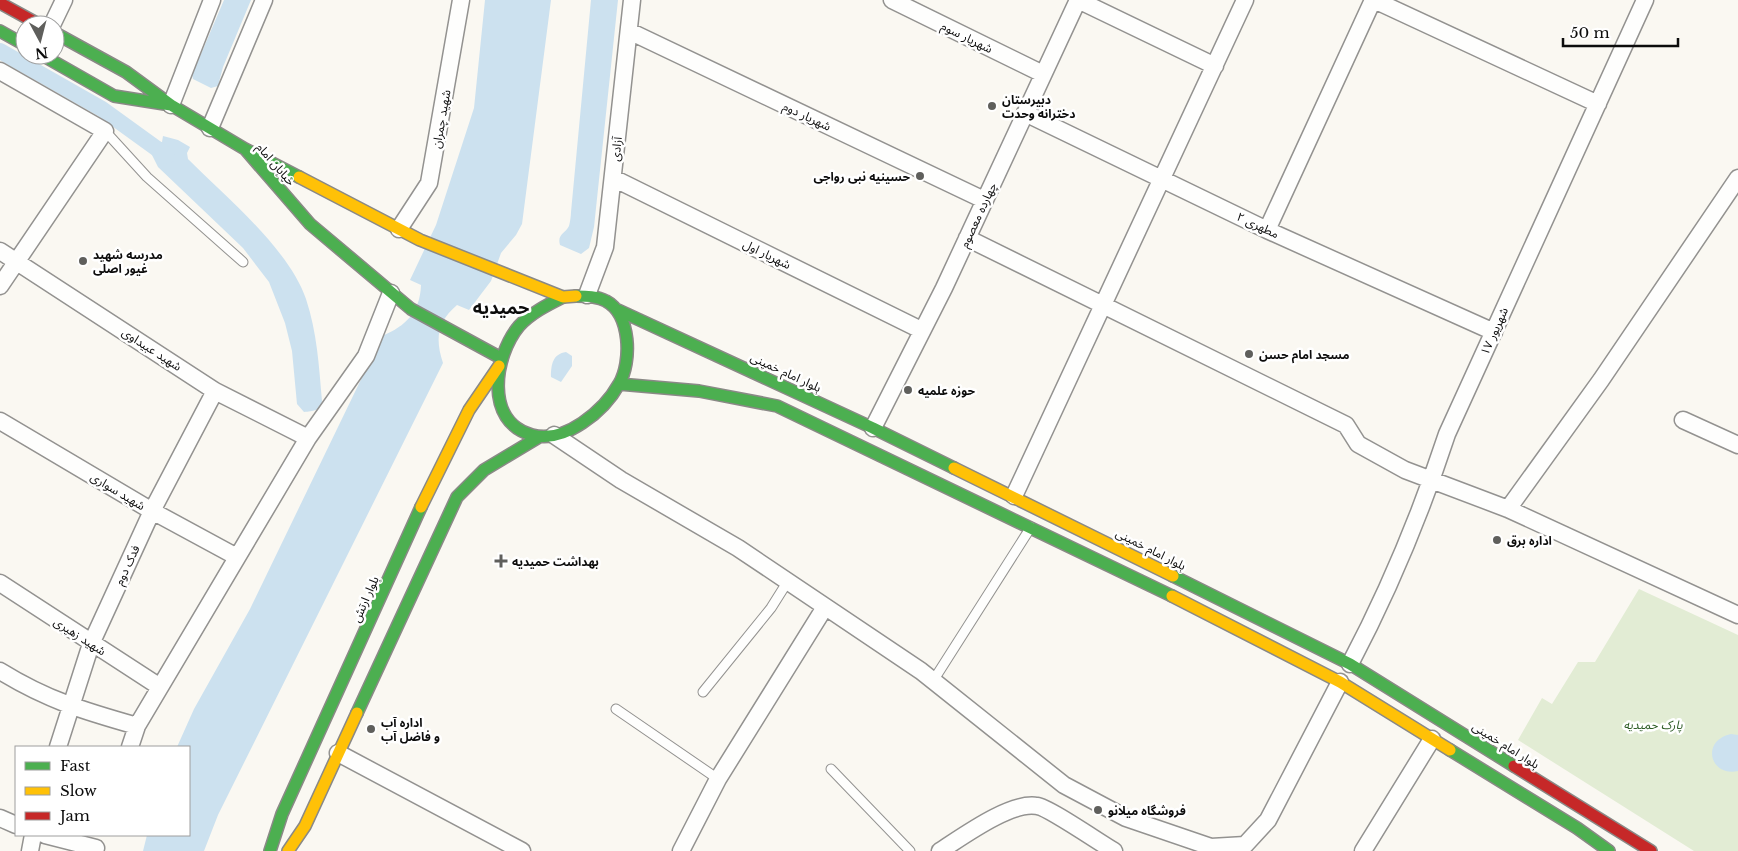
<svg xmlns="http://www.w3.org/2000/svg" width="1738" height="851" font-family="'Libre Baskerville','Noto Sans Arabic',serif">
<rect width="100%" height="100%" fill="#faf8f2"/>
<path fill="#e2ecd4" d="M1639 589 1738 635V851H1694L1518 740 1542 698 1552 704 1578 662H1595Z"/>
<path fill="#cce1ef" d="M224 0H251L223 67 218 86 211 88 193 79 191 70 198 61Z
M485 0H551L522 224 516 235 501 253 491 281 469 310 457 305C437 322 435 339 443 363L218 815 204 851H143L147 835H189V747H177L194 709 250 609 382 336C406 326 420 312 421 285L410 280 436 225 474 108Z
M591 0H618L594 227 589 248 581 254 560 245C557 234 565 234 569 226 570 222 571 216 571 212Z
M163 136 178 140 190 147 187 153 188 159C225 196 289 249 306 299 317 332 319 366 322 401 321 411 313 411 304 412L297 404 292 351 285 323 269 282 243 248 158 167 148 147 152 141 162 142Z
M566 352 572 356V366L561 382 551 377C551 364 553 354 566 352Z
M1731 734 1738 735V771C1709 777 1701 740 1731 734Z"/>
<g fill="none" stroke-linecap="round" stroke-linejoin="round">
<path stroke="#cce1ef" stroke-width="16" d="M0 51 102 109 167 156"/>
<g stroke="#939290" stroke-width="11">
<path id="lane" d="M105 131 147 177 243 262
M933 681 1031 527
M703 692 771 608 788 581
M616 709 718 779
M831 769 910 851"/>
</g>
<g stroke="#939290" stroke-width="19">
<path id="street" d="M892 0 1043 74
M1078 0 1215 66
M1374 0 1598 104
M52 25 64 0
M629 31 984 200
M0 71 105 131 0 286
M171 105 212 0
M1025 113 1267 230 1494 332
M210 128 264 0
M613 178 921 330
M399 229 429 183 461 0
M1267 230 1373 0
M967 238 1346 425 1358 444 1405 470 1508 509 1601 380 1738 178
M0 251 215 391 308 438
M587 295 605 247 632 0
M1683 420 1738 445
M0 421 152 511 237 557
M873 428 944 288 1078 0
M554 435 621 480 738 548 921 671 1064 785 1126 818 1211 847 1245 845 1268 820 1340 682
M1014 496 1245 0
M1508 509 1738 615
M0 583 160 687
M1350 664C1389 590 1421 513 1447 434L1645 0
M0 671C47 700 84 711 137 726
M58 747 91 644 152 511 215 391
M130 747 137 726 308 438 366 356 391 293
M338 753 522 851
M0 818 16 825
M45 835 96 848
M30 851 33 835
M681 851 718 779 825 607
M940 851C962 837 1011 801 1037 806 1048 807 1100 843 1114 851
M1363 851 1432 739"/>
</g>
<g stroke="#8a8986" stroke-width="14">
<path id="fast" d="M0 31 25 45
M42 55 114 96 171 105 126 72 55 33
M171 105 245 149
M299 177 245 149 310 224 411 309 501 358
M563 297C547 305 531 313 519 326 494 356 484 422 532 435 565 444 604 411 619 384 632 362 631 314 606 301 597 296 586 296 576 296
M618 310 873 428 954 468
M619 384 699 391 777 406 1172 596
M1173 576 1350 664 1514 766
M357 713 457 497 484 470 539 437
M1450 750 1577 828 1609 851
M270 851 282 814 421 507"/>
</g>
<g stroke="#8a8986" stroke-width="14">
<path id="slow" d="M299 177 420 240 563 297 576 296
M954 468 1173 576
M421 507 469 410 499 366
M1172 596 1340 682 1450 750
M288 851 305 826 357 713"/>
</g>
<g stroke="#8a8986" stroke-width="14">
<path id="jam" d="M0 3 40 25
M1514 766 1651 851"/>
</g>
<use href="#lane" stroke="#fefefd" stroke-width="9"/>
<use href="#street" stroke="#fefefd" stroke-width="16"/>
<use href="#fast" stroke="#4caf50" stroke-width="11"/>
<use href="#slow" stroke="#ffc107" stroke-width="11"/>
<use href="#jam" stroke="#c62828" stroke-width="11"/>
</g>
<g fill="#5f5f5c" stroke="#fff" stroke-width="2">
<circle cx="992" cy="106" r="5"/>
<circle cx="920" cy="176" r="5"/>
<circle cx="83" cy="261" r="5"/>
<circle cx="1249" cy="354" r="5"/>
<circle cx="908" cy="390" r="5"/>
<circle cx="1497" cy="540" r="5"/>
<path d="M498.5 553.5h5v5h5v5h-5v5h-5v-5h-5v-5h5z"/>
<circle cx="371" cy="729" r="5"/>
<circle cx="1098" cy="810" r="5"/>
</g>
<g text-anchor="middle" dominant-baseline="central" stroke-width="5" stroke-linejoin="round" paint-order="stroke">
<g font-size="12" fill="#0c0c0c" stroke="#fff">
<text transform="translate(967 37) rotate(26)">شهریار سوم</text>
<text transform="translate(807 116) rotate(25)">شهریار دوم</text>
<text transform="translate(441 119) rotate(-80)">شهید چمران</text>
<text transform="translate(616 149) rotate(-84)">آزادی</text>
<text transform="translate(276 164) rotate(49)">خیابان امام</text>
<text transform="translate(978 215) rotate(-65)">چهارده معصوم</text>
<text transform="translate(1258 225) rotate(25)">مطهری ۲</text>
<text transform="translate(767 254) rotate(26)">شهریار اول</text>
<text transform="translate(1494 331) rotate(-66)">۱۷ شهریور</text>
<text transform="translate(152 349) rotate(33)">شهید عبیداوی</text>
<text transform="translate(786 372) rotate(25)">بلوار امام خمینی</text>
<text transform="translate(118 491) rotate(31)">شهید سواری</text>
<text transform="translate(1151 549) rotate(27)">بلوار امام خمینی</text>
<text transform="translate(127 565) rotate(-65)">فدک دوم</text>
<text transform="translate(365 599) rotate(-66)">بلوار ارتش</text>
<text transform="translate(80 636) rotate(33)">شهید زهیری</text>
<text transform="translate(1506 745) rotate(32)">بلوار امام خمینی</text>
</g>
<g font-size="12" font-weight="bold" fill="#0c0c0c" stroke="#fff" text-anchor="start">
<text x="1002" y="99">دبیرستان<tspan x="1002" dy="14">دخترانه وحدت</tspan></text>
<text x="910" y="176" text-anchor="end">حسینیه نبی رواجی</text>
<text x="93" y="254">مدرسه شهید<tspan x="93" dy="14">غیور اصلی</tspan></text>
<text x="1259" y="354">مسجد امام حسن</text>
<text x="918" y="390">حوزه علمیه</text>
<text x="1507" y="540">اداره برق</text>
<text x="512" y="561">بهداشت حمیدیه</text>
<text x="381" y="722">اداره آب<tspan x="381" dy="14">و فاضل آب</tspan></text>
<text x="1108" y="810">فروشگاه میلانو</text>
</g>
<g font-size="12" font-style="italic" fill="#2d5c25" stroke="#fff">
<text x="1653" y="724">پارک حمیدیه</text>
</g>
<g font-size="18" font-weight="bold" fill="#0c0c0c" stroke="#fff">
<text x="501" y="308">حمیدیه</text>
</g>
</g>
<rect x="15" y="746" width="175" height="90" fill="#ffffff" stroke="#9e9e9e"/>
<rect x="25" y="762" width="25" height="8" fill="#4caf50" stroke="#9e9e9e"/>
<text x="60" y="771" font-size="15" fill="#0c0c0c">Fast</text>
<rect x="25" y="787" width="25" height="8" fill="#ffc107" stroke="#9e9e9e"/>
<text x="60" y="796" font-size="15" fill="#0c0c0c">Slow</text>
<rect x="25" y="812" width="25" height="8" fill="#c62828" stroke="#9e9e9e"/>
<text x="60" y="821" font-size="15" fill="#0c0c0c">Jam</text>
<g transform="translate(40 40) rotate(173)"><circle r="24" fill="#ffffff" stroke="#9e9e9e"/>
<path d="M0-4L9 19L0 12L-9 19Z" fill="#5f5f5c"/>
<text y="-8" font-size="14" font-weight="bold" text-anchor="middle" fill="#0c0c0c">N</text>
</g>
<path d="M1563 38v8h115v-8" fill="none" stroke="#0c0c0c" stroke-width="2.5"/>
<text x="1570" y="38" font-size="15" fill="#0c0c0c" stroke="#ffffff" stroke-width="4" paint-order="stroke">50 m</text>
</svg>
